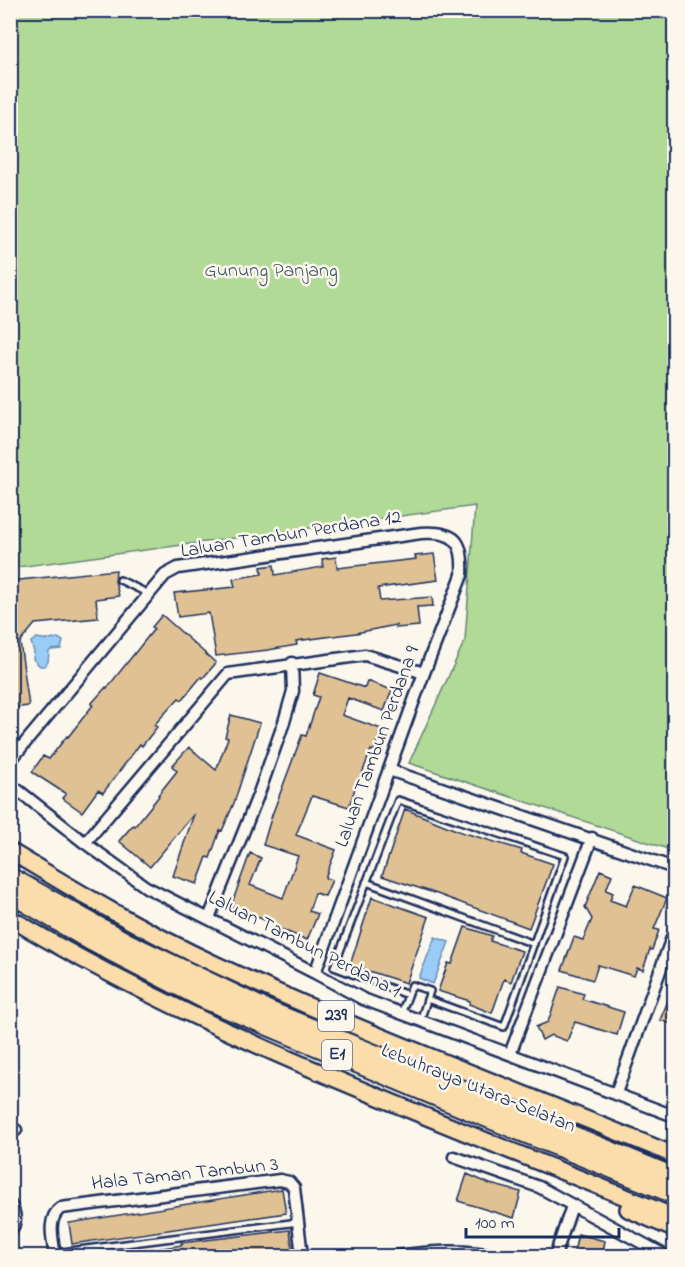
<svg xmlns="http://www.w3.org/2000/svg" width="685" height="1267" font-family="'Indie Flower',sans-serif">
<rect width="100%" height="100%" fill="#fbf7ec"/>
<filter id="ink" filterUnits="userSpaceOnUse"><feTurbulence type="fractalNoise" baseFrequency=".0167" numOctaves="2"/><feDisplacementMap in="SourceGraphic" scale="12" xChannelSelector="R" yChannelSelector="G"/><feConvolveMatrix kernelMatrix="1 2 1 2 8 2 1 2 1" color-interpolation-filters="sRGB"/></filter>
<g filter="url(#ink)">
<path fill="#b1da96" stroke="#66847a" stroke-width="1.5" d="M10 11H674V851L409 763 465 640 475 506 11 568Z"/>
<path fill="#99ccf7" stroke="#678dba" stroke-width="1.5" d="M37 638 48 640 58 638 63 641 61 649 51 650 49 652 48 662 44 666H40L33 659 34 652 31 642Z
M435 937 449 942 433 984 419 978Z"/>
<path fill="#dfc193" stroke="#1b2f5e" stroke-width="1.5" d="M434 554 438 580 378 588 380 601 432 597 433 606 417 607 419 626 396 628V625L356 633 296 641 297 645 268 650 216 656 209 613 178 617 174 593 235 587 233 579 262 574 261 567 274 565 275 575 323 567 322 559 336 557 337 568 416 559 415 556Z
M116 570 115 581 119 596 96 599 98 618 35 624 20 642 29 706 10 708V581Z
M162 615 216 663 203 678 201 677 182 700 179 698 154 725 157 727 142 746 140 744 103 793 98 790 82 812 62 798 66 794 32 772 43 756 49 759 67 736 68 737 93 705 91 704 106 687 107 688 154 629 152 627Z
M320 673 365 688 367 681 392 690 384 711 348 698 342 715 381 729 374 751 371 750 360 779H358L349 807 312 796 296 835 336 850 325 878 332 880 325 896 315 893 309 911 318 914 307 940 273 926 274 924 231 906 250 853 261 858 250 885 283 898 298 856 263 845 272 815 302 735 306 736 319 697 313 695Z
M231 715 260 723 234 803 222 831 220 830 210 858 207 857 197 884 173 876 194 814 150 867 119 841 133 825 135 826 159 796 158 795 177 771 172 766 189 747 216 770 228 738 225 737Z
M405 809 461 832 522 850 521 853 553 864 529 928 437 894 382 876Z
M600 870 612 875 606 890 613 893 610 900 626 906 635 885 667 898 654 929 659 930 652 950 650 949 643 970 637 968 634 976 598 965 593 980 562 970 574 937 583 940 592 919 585 907Z
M372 897 429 917 406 983 350 965Z
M465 927 492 936 490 941 522 951 511 982 504 979 492 1013 469 1004 470 1001 438 991 448 963 452 964Z
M675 984V1025L660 1020Z
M560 987 584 994 582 999 624 1012 617 1035 575 1022 567 1041 551 1035 542 1040 536 1027 548 1022Z
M467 1174 490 1184 521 1192 514 1218 458 1201Z
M282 1189 286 1213 72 1244 69 1223Z
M290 1230 293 1253 263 1257H137V1252L182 1245 181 1243Z
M578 1234 605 1241 602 1257H573Z"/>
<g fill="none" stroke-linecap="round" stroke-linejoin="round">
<g stroke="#1b2f5e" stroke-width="10">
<path id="lane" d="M120 580 149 594
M366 882 534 944
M408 995 334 967 398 800 565 856 504 1027 427 999
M401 1014 412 985 430 991 420 1021
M54 1253 299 1222"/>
</g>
<g stroke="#1b2f5e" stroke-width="15">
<path id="street" d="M10 761 165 575 178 568 421 533C455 531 464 540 462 575L424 673 315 973
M389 770 674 868
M10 784 85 843 146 887 315 973 363 999 674 1116
M85 843 228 674 365 655 424 673
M209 918 259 793 284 722 293 691 292 663
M510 1054 592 838
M616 1093 674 932
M10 1133 16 1130
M454 1157 539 1187 666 1256
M10 1204C15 1212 18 1224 10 1230
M55 1256C53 1241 46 1218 61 1208L280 1180 289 1182 294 1188 302 1256
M394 1256C430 1252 462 1248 497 1256
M555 1256 572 1206"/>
</g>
<g stroke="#1b2f5e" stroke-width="20">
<path id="primary" d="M10 851C78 892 145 932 217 965 367 1035 522 1092 674 1155
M10 918C219 1043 450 1124 674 1217
M628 1209 674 1229"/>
</g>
<g stroke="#1b2f5e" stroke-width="22">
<path id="highway" d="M10 877 128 943 267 1010 674 1177
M10 893 91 941 204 999 478 1114 674 1194"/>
</g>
<use href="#lane" stroke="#fbf7ec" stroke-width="5"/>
<use href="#street" stroke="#fbf7ec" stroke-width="10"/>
<use href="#primary" stroke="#fbddab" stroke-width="15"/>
<use href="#highway" stroke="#fbddab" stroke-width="18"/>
</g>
</g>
<g text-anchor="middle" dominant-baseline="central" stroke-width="5" stroke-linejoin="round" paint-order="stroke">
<g fill="#fbf7ec" stroke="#5e6b89" stroke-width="1.5">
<rect x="318" y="1001" width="36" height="30" rx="4.5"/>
<rect x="322" y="1040" width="30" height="30" rx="4.5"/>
</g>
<g font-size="18" font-weight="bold" fill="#1b2f5e">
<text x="336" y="1016">239</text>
<text x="337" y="1055">E1</text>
</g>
<g font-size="20" fill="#405a6c" stroke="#fbf7ec">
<text x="271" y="271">Gunung Panjang</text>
</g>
<g font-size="20" fill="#1b2f5e" stroke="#fbf7ec">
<text transform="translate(291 535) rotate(-9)">Laluan Tambun Perdana 12</text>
<text transform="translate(378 747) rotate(-70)">Laluan Tambun Perdana 9</text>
<text transform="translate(304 945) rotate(27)">Laluan Tambun Perdana 1</text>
<text transform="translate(478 1089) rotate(22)">Lebuhraya Utara–Selatan</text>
<text transform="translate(185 1175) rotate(-6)">Hala Taman Tambun 3</text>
</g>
</g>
<rect width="685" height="1267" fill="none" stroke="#fbf7ec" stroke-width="36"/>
<rect x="18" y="18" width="649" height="1231" fill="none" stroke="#1b2f5e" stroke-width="2" filter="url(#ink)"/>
<path d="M466 1228v9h153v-9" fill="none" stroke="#1b2f5e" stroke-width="3"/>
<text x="475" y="1228" font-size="18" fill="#1b2f5e" stroke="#fbf7ec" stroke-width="4.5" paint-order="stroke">100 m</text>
</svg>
